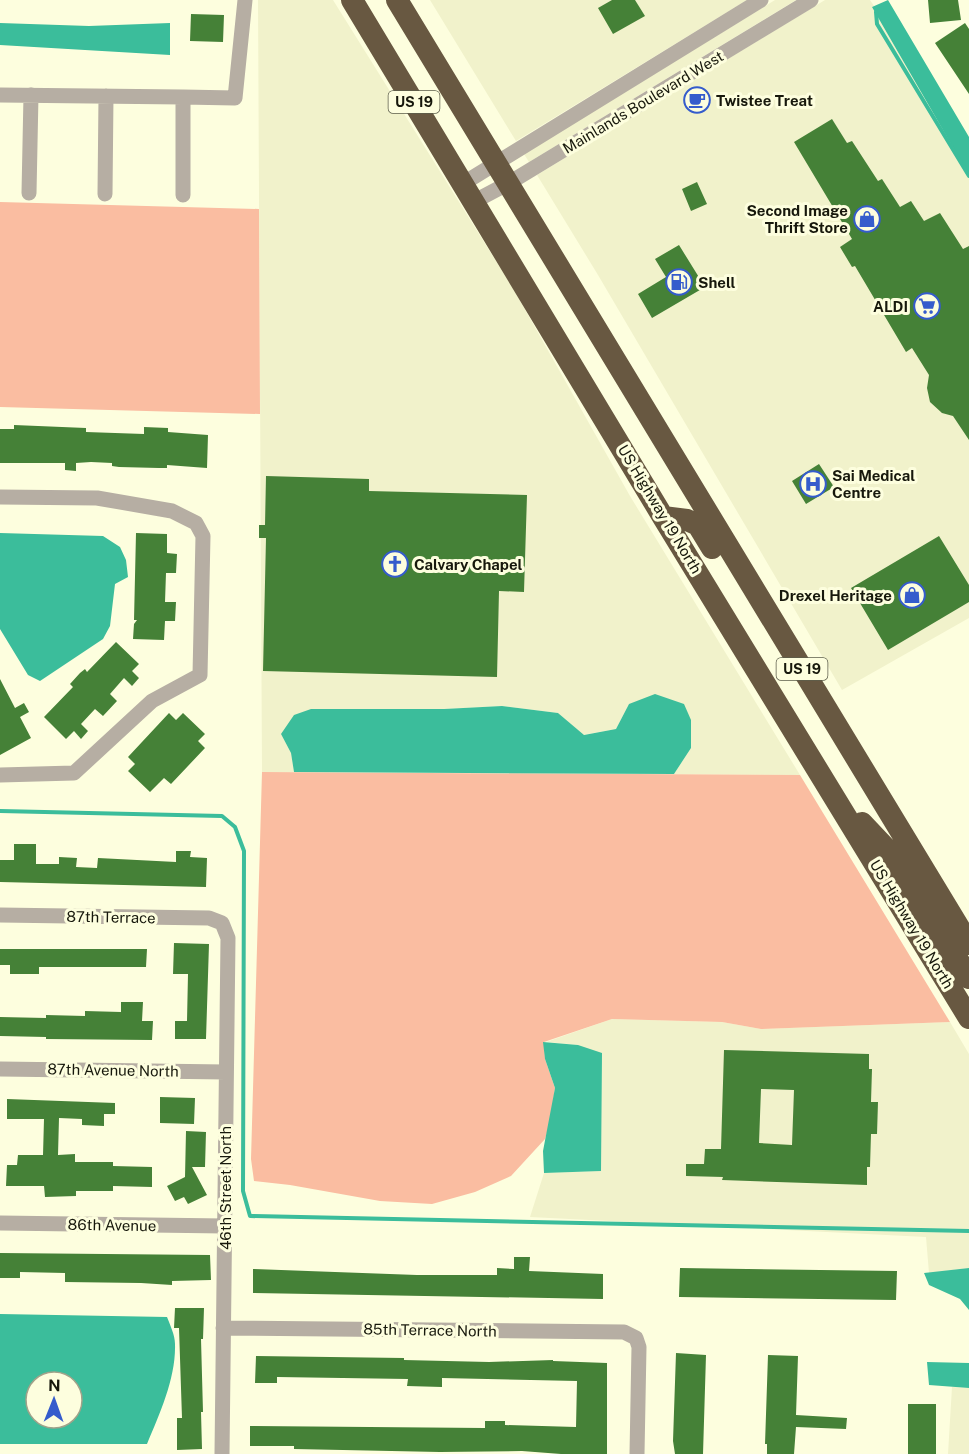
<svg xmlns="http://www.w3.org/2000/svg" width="969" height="1454" font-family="'Public Sans',sans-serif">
<rect width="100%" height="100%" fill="#fdfede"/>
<path fill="#f1f2cb" d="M258 0H333L514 290 630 496 800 775 674 774 691 748 629 704 616 729 583 735 558 713 502 706 444 709 281 734 291 753 294 772H262Z
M430 0H747L516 141Z
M775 0H796L529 162 524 154Z
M825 0H870L874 6 872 7 969 175V618L842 690 598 275 537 175Z
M612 1019 722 1022 761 1029 950 1022 969 1054V1268L929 1273 926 1237 530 1217 544 1173 601 1171 578 1045 546 1042Z
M952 1387 969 1388V1454H948Z"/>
<path fill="#fabda1" d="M0 202 259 209 260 414 0 407Z
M262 772 800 775 950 1022 761 1029 722 1022 612 1019 544 1042 545 1059 555 1088 550 1123 545 1139 511 1176 475 1192 432 1204 380 1201 290 1185 254 1181 251 1159Z"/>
<path fill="#3bbd9b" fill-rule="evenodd" d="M888 0 969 137V175L872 7Z
M0 23 89 26 170 23V55L0 45Z
M0 533 103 536 120 547 126 560 128 577 115 584 110 626 103 639 40 681 28 675 0 629Z
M655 694 684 704 691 720V748L674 774 294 772 291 753 281 734 294 715 311 709H444L502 706 558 713 584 735 616 729 629 704Z
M543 1042 578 1045 602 1053 601 1171 544 1173 543 1151 555 1088 545 1059Z
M969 1268V1310L960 1299 929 1285 924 1273Z
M0 1314 167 1317C170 1325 175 1335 175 1344 176 1378 160 1413 147 1444H0ZM36 1382H72V1418H36Z
M927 1362 969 1363V1388L929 1385Z"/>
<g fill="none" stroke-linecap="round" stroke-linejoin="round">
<path stroke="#3bbd9b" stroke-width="4" d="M876 12 877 24 969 176
M0 811 222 816 235 827 244 851 243 1191 250 1216 969 1231"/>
</g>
<path fill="#458137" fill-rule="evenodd" d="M612 0H635L645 16 613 34 598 8Z
M928 0H958L961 20 930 23Z
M191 14 224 15 223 42 190 41Z
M965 23 969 29V94L935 43Z
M832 119 847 143 852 141 878 181 882 179 900 207 911 201 924 221 940 213 963 249 969 246V440L953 416 942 413 930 402 927 388 929 375 912 348 906 352 855 266 852 267 840 247 852 239 794 142Z
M697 182 707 204 691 211 682 189Z
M679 245 705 287 652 318 638 294 666 277 655 259Z
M14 425 86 428V432L144 434V427L168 428V432L208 435 207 468 167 465V468H159L119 467 112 466V463L91 462 76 463V471L65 470V463H0V429H14Z
M819 464 834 487 806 504 792 481Z
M266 476 369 479V491L527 495 524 592 499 591 497 677 263 671 266 538H259V525H265Z
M136 533 167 534V553L177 554 176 573H166L165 602H176L175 621H165L164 640 133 639 134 624 137 620H134Z
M939 536 969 585V602L888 650 851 588Z
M116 642 139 664 132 671 139 678 132 686 124 678 110 694 117 701 103 716 95 709 81 724 88 731 81 739 74 731 66 739 44 717 73 687 70 684 80 673 85 669 87 672Z
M0 679 15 708 24 703 29 712 20 717 31 738 0 755Z
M169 713 176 720 183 713 205 734 198 741 205 748 171 784 164 778 150 792 128 771 135 764 128 757Z
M14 844H36V864H59V857L77 858 76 867 97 868 98 858 176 862V851H191L190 857 207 858 206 887 0 882V860H14Z
M174 943 209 944 206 1039H175V1021H187L188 974H173Z
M0 949H147L146 967H39V974H10V965H0Z
M121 1002H143L142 1021H153L152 1040 46 1039V1037L0 1036V1017L46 1018V1015L85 1016V1011L121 1012Z
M724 1050 869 1054V1069H872L871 1102H878L877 1134H871L870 1167H867V1185L722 1180 723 1177 686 1176V1164H704L705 1149H721ZM761 1089 794 1090 792 1145 759 1143Z
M160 1097 195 1098 194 1124 160 1123Z
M7 1099 115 1103V1114H104V1126L82 1125V1119L59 1118 58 1155 75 1154V1162H113V1166L152 1167V1187L113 1186V1191H76V1196L45 1197 44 1186H6L7 1165H17L18 1155H43L44 1119H7Z
M186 1131 206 1132 205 1167H192L207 1195 188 1204 184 1197 175 1201 167 1186 185 1177Z
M0 1253 210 1255 211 1280 172 1281V1285L141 1283 65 1282V1273L20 1272V1278H0Z
M514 1257H530L529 1271 603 1274V1299L253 1293V1269L417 1275H497V1268L514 1269Z
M680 1268 897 1271 896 1300 679 1297Z
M175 1308H204L203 1339H201L203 1412H201L202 1449 177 1450V1418H182L179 1328H174Z
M676 1353 706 1355 703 1454H675L673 1441Z
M768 1355 798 1356 796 1415 847 1418 846 1429 796 1427 794 1454H767V1444H765Z
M256 1356 404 1358V1360L489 1362 553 1360V1361L607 1363V1454H561L522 1451 440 1452 294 1449V1446H250V1426L485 1428V1421H505V1425L576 1427 577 1381 442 1378V1387L407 1386 408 1379 277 1377V1383H255Z
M908 1404H936V1454H908Z"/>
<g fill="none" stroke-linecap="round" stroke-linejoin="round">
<path stroke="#b6aea3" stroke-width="15" d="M0 95 183 97
M464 183 761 0
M29 193 31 95
M105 194 106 96
M183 195V97L235 98 245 0
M475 201 509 183 811 0
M0 497 97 498 172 511 196 523 203 536 200 675 152 701 74 773 0 775
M0 915 209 918 222 923 228 938 222 1454
M0 1069 226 1072
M0 1223 225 1226
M223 1328 624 1332 636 1338 639 1347 637 1454"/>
<path stroke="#685841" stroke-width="22" d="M352 0 663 517 969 1018
M397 0 969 944
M663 517 687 520 698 525 712 548
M862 823 896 859 969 978"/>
</g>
<defs>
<g id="cafe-ring" transform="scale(1.35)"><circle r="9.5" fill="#fdfede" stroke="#355ccc" stroke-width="1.5"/><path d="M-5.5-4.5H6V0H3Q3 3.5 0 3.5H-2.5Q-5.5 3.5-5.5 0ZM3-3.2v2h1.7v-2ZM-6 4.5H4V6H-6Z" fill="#355ccc"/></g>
<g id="shop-ring" transform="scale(1.35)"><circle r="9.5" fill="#fdfede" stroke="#355ccc" stroke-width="1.5"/><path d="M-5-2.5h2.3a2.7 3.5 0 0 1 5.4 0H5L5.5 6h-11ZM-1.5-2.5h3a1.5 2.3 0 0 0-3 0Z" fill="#355ccc"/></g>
<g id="fuel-ring" transform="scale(1.35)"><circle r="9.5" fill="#fdfede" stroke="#355ccc" stroke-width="1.5"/><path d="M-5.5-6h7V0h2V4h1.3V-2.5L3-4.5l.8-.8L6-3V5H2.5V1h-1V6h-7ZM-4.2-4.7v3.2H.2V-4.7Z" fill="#355ccc"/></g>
<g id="supermarket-ring" transform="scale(1.35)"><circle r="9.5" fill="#fdfede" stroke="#355ccc" stroke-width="1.5"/><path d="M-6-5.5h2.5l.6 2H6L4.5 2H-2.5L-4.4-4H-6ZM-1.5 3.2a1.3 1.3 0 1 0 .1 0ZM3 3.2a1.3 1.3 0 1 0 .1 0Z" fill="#355ccc"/></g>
<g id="hospital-ring" transform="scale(1.35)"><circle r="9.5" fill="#fdfede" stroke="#355ccc" stroke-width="1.5"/><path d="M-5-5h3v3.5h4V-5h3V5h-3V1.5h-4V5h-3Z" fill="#355ccc"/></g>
<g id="church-ring" transform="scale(1.35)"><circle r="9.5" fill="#fdfede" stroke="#355ccc" stroke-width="1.5"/><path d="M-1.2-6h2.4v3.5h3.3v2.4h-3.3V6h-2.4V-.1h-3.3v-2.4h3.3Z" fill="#355ccc"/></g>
</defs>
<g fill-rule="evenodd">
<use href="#cafe-ring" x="697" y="100"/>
<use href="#shop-ring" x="867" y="219"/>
<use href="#fuel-ring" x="679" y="282"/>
<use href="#supermarket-ring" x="927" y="306"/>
<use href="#hospital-ring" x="813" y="484"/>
<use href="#church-ring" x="395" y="564"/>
<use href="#shop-ring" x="912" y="595"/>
</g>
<g text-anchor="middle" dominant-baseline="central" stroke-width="6" stroke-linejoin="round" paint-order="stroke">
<g fill="#fdfede" stroke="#5c5d4b" stroke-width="1.5">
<rect x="388.5" y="91" width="51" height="22" rx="4.5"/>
<rect x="776.5" y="658" width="51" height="22" rx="4.5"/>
</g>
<g font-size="14" font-weight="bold" fill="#17180c">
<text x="414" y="102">US 19</text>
<text x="802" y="669">US 19</text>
</g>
<g font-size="15" font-weight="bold" fill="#17180c" stroke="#fdfede" text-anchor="start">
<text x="716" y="100">Twistee Treat</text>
<text x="848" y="210" text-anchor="end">Second Image<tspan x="848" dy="17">Thrift Store</tspan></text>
<text x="698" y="282">Shell</text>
<text x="908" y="306" text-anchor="end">ALDI</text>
<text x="832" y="475">Sai Medical<tspan x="832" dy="17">Centre</tspan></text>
<text x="414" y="564">Calvary Chapel</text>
<text x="892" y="595" text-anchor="end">Drexel Heritage</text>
</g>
<g font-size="15" fill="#17180c" stroke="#fdfede">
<text transform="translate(643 102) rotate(-31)">Mainlands Boulevard West</text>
<text transform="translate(660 509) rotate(59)">US Highway 19 North</text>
<text transform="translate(111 917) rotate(1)">87th Terrace</text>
<text transform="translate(912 924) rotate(59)">US Highway 19 North</text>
<text transform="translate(113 1070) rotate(1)">87th Avenue North</text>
<text transform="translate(225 1188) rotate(-90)">46th Street North</text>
<text transform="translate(112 1225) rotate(1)">86th Avenue</text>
<text transform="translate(430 1330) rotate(1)">85th Terrace North</text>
</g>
</g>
<g transform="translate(54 1400) rotate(1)"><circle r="28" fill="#fdfede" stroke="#a1a28a" stroke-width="1.5"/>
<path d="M0-4.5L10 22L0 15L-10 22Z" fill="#355ccc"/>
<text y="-9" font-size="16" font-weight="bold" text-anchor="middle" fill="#17180c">N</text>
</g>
</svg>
